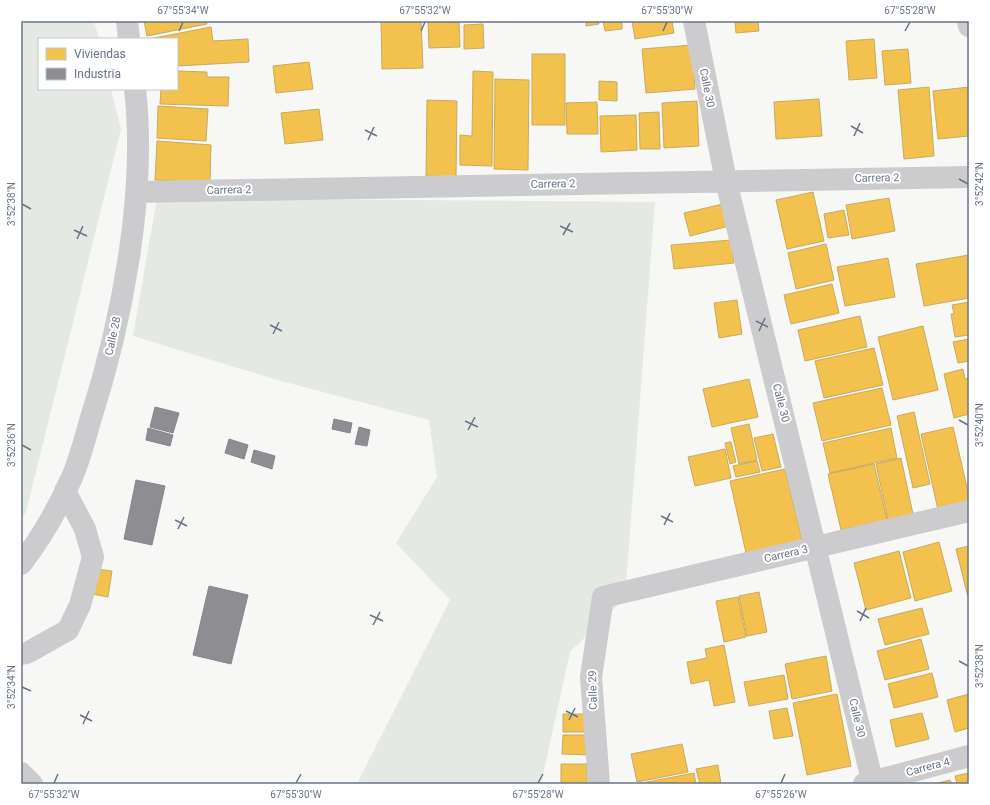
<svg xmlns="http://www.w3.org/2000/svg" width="990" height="805" font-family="Roboto,sans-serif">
<rect width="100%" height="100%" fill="#f7f7f6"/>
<path fill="#e5e9e4" d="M21 21H94L99 39H39V89H111L121 129 26 512 21 518Z
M157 198 655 202 625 598 570 652 541 784H357L450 600 396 543 437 477 429 420 281 381 133 336Z"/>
<path fill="#f2c14e" stroke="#c9aa5e" d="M144 21H206L207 24 147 36Z
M381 21H421L423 68 382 69Z
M428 21H459L460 47 429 48Z
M586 21H598L599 24 586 26Z
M603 21H622V29L605 31Z
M632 21H672L674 33 635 39Z
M735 21H758L759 31 736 33Z
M483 24 484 48 464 49V25Z
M211 27 213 41 248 39 249 62 177 66V39H149Z
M874 39 877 78 849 80 846 41Z
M692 45 695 89 646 93 642 49Z
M908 49 911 83 885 85 882 51Z
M532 54H565V125H532Z
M309 62 313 89 276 93 273 66Z
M177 71 207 72V77H229L228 106 160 104 161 89H177Z
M473 71 493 72 492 166 460 165V135L472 136Z
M495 79 529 80 528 170 494 169Z
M599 81 617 82V101L599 100Z
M929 87 934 156 904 159 898 90Z
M969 87V136L938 139 933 91Z
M819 99 822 136 776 139 774 102Z
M427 100 457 101 456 177 426 176Z
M697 101 699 146 664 148 662 103Z
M597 102 598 134H567L566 103Z
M158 106 208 109 206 141 157 138Z
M319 109 323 140 285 144 281 113Z
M659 112 660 149H640L639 113Z
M636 115 637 150 601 152 600 116Z
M157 141 211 145 210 183 155 180Z
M813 192 824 241 787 249 776 200Z
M889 198 895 231 852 239 846 205Z
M723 204 729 226 690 236 684 213Z
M844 210 849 235 828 238 824 214Z
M731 240 734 263 674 269 671 245Z
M826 244 834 280 796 289 788 253Z
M969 255V298L924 306 916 264Z
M888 258 895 297 845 306 837 267Z
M832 284 839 313 791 324 784 295Z
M737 300 742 334 719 338 714 303Z
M969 302V335L955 337 951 314H954L952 305Z
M860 316 867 347 805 361 798 330Z
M923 326 938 390 893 400 878 337Z
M969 339V361L958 363 953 342Z
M874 348 883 385 824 398 815 361Z
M963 369 965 379 969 378V414L954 418 944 374Z
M749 379 758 417 712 427 703 389Z
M882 388 891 425 822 441 813 403Z
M914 412 930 484 913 488 897 416Z
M749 424 757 460 739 464 731 428Z
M953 427 969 496V503L938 510 921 434Z
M891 428 897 458 830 473 823 443Z
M773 434 781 467 762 471 754 438Z
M731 442 736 462 730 464 725 443Z
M725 449 731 478 695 486 688 457Z
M901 458 913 514 888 520 876 464Z
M757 461 760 472 736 477 733 466Z
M874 464 887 520 841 530 828 474Z
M785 469 802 540 746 553 730 481Z
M939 542 952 591 915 601 903 552Z
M969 546V597H968L956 549Z
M899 551 911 598 866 610 854 563Z
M96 569 112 571 108 597 92 594Z
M759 592 767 632 747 636 739 596Z
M738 597 746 637 724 642 716 601Z
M922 608 929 634 885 645 878 619Z
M921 639 929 669 885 680 877 651Z
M724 645 735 702 714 706 709 680 691 684 687 662 707 658 705 649Z
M826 656 832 691 792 699 785 664Z
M932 673 938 697 894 708 888 684Z
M784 675 788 699 749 706 744 682Z
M837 694 851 766 807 775 793 703Z
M969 694V728L955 732 947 700Z
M787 708 793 736 774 739 769 711Z
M922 713 929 739 896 747 890 720Z
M563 714H587L586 732H563Z
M563 735H590V755L562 754Z
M682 744 688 772 637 782 631 754Z
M561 764H587V784H561Z
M718 765 721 784H700L696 769Z
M694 773 696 784H637Z
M969 773V784H957L955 776Z
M950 780 952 784H934Z"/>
<path fill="#8d8d92" stroke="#82868e" d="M155 407 179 413 173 433 150 427Z
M334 419 352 423 350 433 332 429Z
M359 427 370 430 367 446 355 444Z
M148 428 173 435 170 446 146 440Z
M229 439 248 445 244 459 225 453Z
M254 450 275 456 272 469 251 462Z
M136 480 165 486 152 545 124 539Z
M209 586 248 595 231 664 193 655Z"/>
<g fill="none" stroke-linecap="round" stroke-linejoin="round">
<path stroke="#ccccce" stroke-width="22" d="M127 21 129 39
M694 21 726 181 873 784
M968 21 969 26
M137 192 969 177
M21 564C42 537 59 507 73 475 80 458 85 439 90 421 122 322 147 193 135 89
M21 654 27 653 68 630 80 605 93 557 85 529 65 491
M21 773 32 784
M599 784 591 677 603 597 969 511
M864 784 969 756"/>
</g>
<path fill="none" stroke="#687485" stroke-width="1.5" d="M179 31 183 22M421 31 425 22M663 31 667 22M905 31 910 22M851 126 863 133M365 130 377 136M854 136 860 123M368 140 374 127M959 179 968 184M22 204 31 209M560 226 573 232M74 230 87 236M563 235 570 223M77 239 83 226M756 321 768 327M270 325 282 331M759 331 765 318M273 334 279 322M959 420 968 425M465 421 478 427M468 430 475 417M22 445 31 450M661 516 673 522M175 520 187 526M664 525 670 513M178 529 184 517M857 611 869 618M370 615 383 621M860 621 866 608M373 625 380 612M959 661 968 666M22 687 31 691M566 711 578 717M80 715 92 721M569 720 575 708M83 724 89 711M54 783 58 774M296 783 301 774M538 783 543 774M781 783 785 774"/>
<g text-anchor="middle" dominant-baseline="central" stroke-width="4" stroke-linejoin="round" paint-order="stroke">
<g font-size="11" fill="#687485" stroke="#fff">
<text transform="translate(707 88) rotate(79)">Calle 30</text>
<text transform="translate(877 178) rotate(-1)">Carrera 2</text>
<text transform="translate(553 184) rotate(-1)">Carrera 2</text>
<text transform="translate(229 190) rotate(-1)">Carrera 2</text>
<text transform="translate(113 336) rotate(-78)">Calle 28</text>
<text transform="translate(781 403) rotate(76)">Calle 30</text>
<text transform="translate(786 554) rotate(-13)">Carrera 3</text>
<text transform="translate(593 690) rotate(-91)">Calle 29</text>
<text transform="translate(857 718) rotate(77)">Calle 30</text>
<text transform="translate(928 767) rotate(-15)">Carrera 4</text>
</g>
</g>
<rect width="990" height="805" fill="none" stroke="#ffffff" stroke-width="44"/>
<rect x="38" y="38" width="140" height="52" fill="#ffffff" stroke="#c3c7ce"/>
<rect x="46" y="48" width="20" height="12" fill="#f2c14e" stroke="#c3c7ce"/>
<text x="74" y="58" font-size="12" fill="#687485">Viviendas</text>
<rect x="46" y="68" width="20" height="12" fill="#8d8d92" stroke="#c3c7ce"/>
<text x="74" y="78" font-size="12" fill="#687485">Industria</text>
<rect x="22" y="22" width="946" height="761" fill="none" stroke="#687485" stroke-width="1.5"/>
<g font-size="10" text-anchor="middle" fill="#687485">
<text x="183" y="14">67°55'34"W</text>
<text x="425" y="14">67°55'32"W</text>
<text x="667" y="14">67°55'30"W</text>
<text x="910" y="14">67°55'28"W</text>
<text transform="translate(979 184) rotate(-90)" y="4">3°52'42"N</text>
<text transform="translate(11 204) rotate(-90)" y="4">3°52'38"N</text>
<text transform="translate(979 425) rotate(-90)" y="4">3°52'40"N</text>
<text transform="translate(11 445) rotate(-90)" y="4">3°52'36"N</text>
<text transform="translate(979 666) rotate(-90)" y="4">3°52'38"N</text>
<text transform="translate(11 687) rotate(-90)" y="4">3°52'34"N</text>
<text x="54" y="798">67°55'32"W</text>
<text x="296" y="798">67°55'30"W</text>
<text x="538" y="798">67°55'28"W</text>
<text x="781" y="798">67°55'26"W</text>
</g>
</svg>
